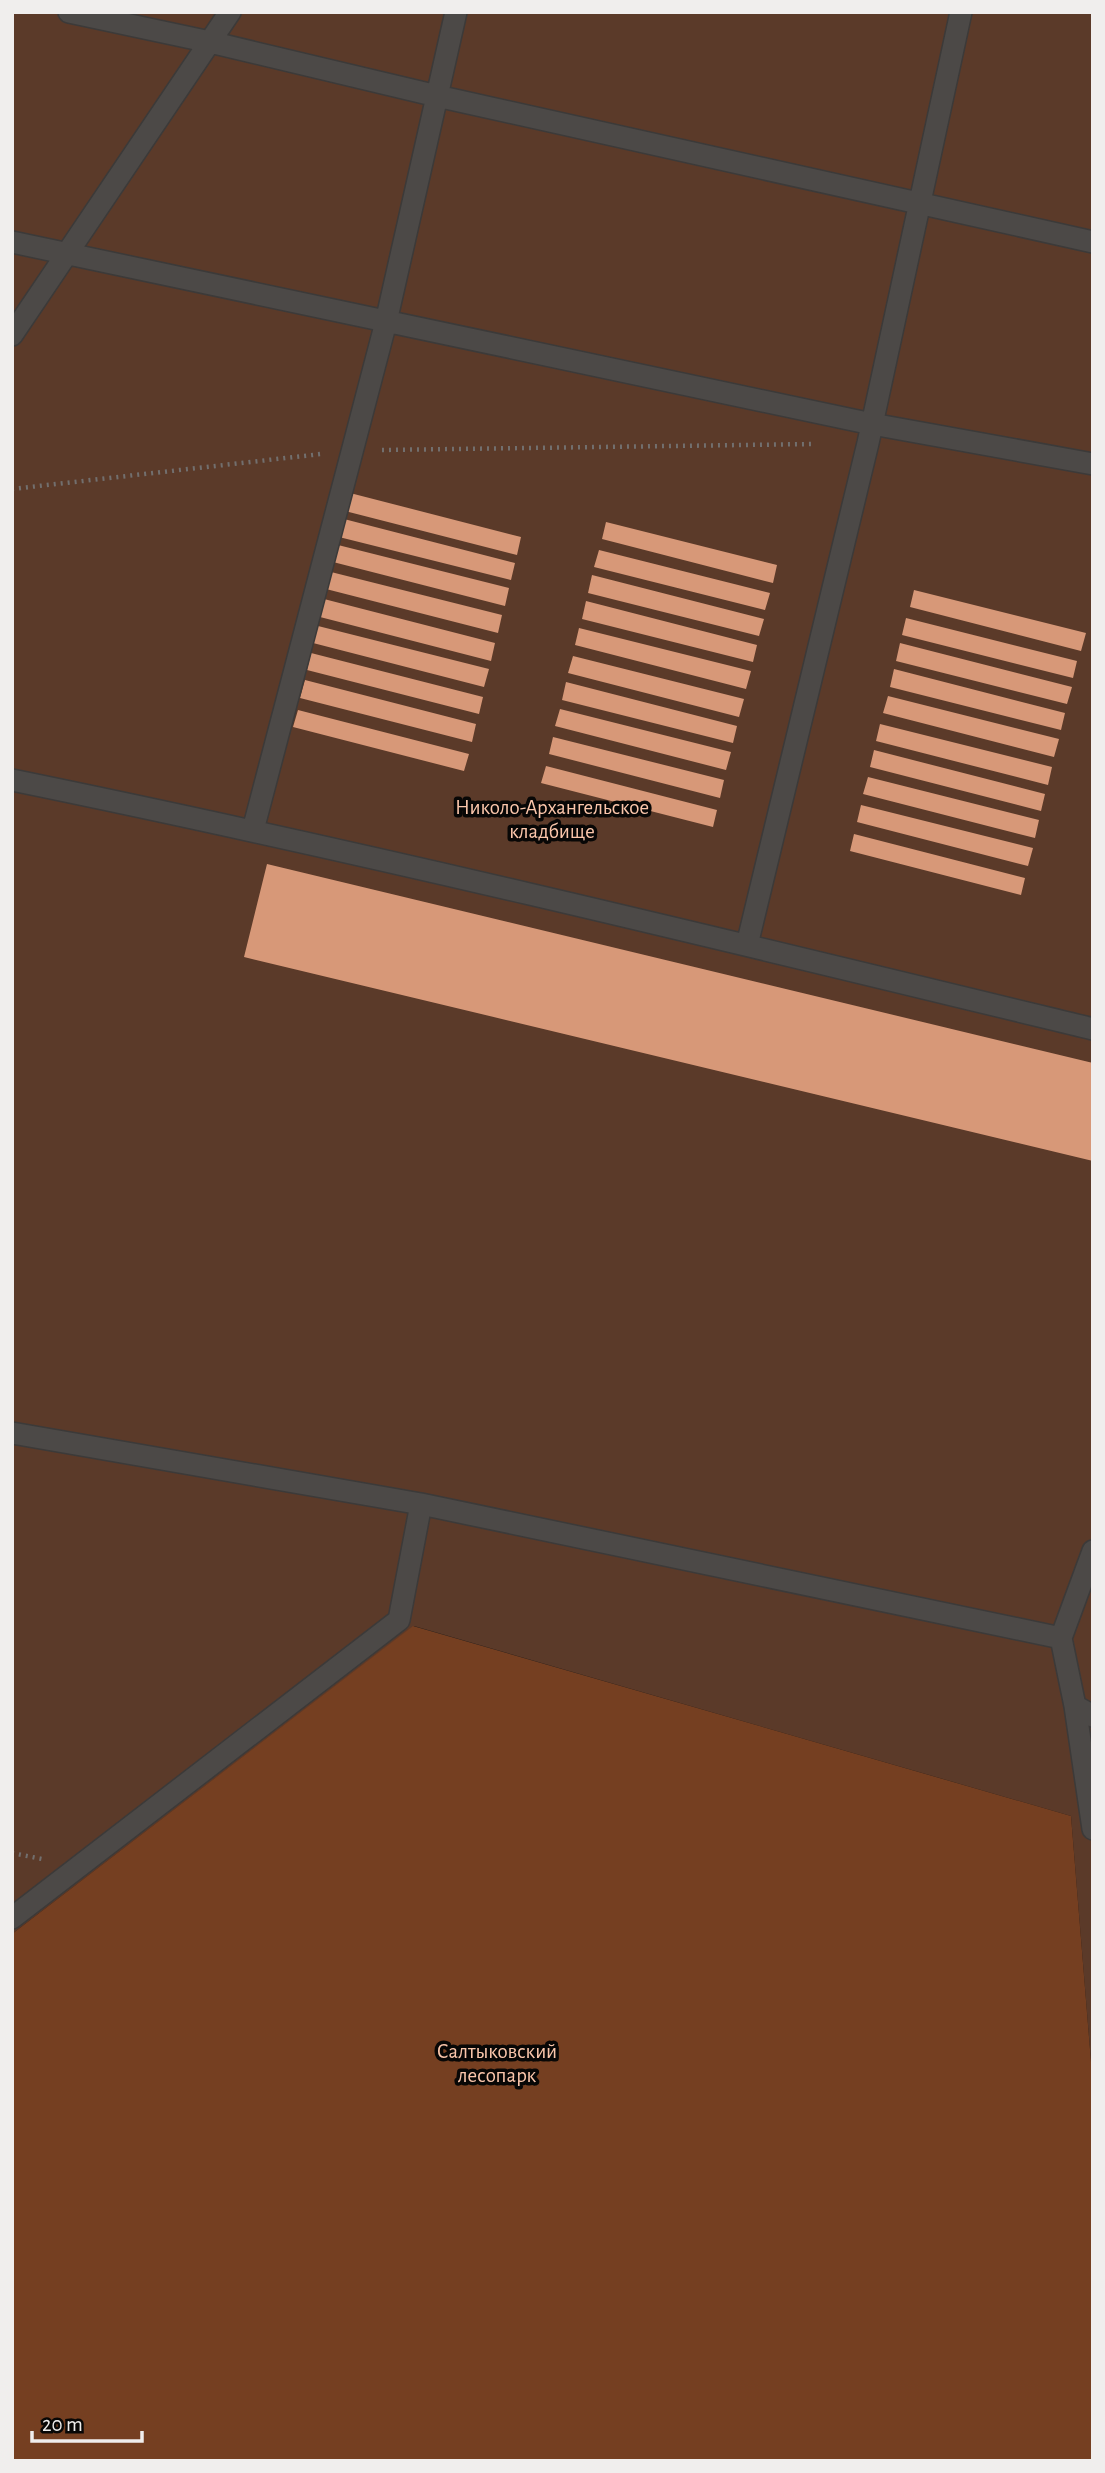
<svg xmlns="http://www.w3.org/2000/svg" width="1105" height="2473" font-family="'Alegreya Sans',sans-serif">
<rect width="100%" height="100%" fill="#1f1c1b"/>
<path fill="#5b3a29" d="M12 12H1093V2086L1071 1816 414 1626 12 1934Z"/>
<path fill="#753f21" d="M413 1626 1071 1816 1093 2086V2461H12V1934Z"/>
<path fill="#d79878" d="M350 493 521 537 517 555 345 511Z
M344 519 515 563 511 580 339 537Z
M606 522 777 565 773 583 602 539Z
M338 545 509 588 505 606 333 562Z
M599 550 770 593 765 610 594 567Z
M331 572 502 615 498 633 326 589Z
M592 575 764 619 759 636 588 593Z
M914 590 1086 633 1081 651 910 607Z
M324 599 495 643 491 661 320 617Z
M586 601 757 645 753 662 582 619Z
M906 618 1077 661 1073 678 902 635Z
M318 626 489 669 484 687 313 643Z
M579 628 751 671 746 689 575 645Z
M900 643 1072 687 1067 704 896 661Z
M311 653 483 697 479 714 307 670Z
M573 656 744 699 739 717 568 673Z
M894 669 1065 713 1061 730 890 687Z
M305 680 476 724 472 742 300 698Z
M566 682 737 726 733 743 562 700Z
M888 696 1059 739 1054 757 883 713Z
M560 709 731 752 726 770 555 726Z
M298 710 469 754 464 771 293 727Z
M880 724 1052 767 1048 785 876 741Z
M553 737 724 780 720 798 549 754Z
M874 750 1045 794 1041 811 870 767Z
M546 766 717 810 713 827 541 783Z
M868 777 1039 820 1035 838 863 794Z
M861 805 1033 848 1028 866 857 822Z
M854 834 1025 878 1021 895 850 851Z
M267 864 1093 1063V1161L244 957Z"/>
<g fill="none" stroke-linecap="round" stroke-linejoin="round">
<g stroke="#3c3a39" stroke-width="24">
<path id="lane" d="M69 12 210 42 437 96 1093 242
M12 242 872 424 1093 464
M12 335 230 12
M12 780C374 854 734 942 1093 1029
M253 830 386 322 456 12
M747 945 868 443 961 12
M12 1433 421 1504 399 1620 12 1918
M421 1504 1061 1638
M1093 1551 1061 1638 1075 1706 1093 1716
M1075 1706 1093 1829"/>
</g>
<path stroke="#726f6e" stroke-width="4.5" stroke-dasharray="2 5" stroke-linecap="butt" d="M382 450 814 444
M12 489 321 454
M12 1853 42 1859"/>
<use href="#lane" stroke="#4c4947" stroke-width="21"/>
</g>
<g text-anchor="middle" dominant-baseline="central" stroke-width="7" stroke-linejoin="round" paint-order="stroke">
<g font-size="21" fill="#fbc6ab" stroke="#080706">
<text x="552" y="807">Николо-Архангельское<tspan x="552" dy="24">кладбище</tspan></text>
<text x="497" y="2051">Салтыковский<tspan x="497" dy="24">лесопарк</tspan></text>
</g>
</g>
<rect width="1105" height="2473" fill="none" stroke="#f0eeed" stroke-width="28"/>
<path d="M32 2431v10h110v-10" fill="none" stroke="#f0eeed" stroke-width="3.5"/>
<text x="42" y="2431" font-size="21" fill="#f0eeed" stroke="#080706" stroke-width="5" paint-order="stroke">20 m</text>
</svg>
